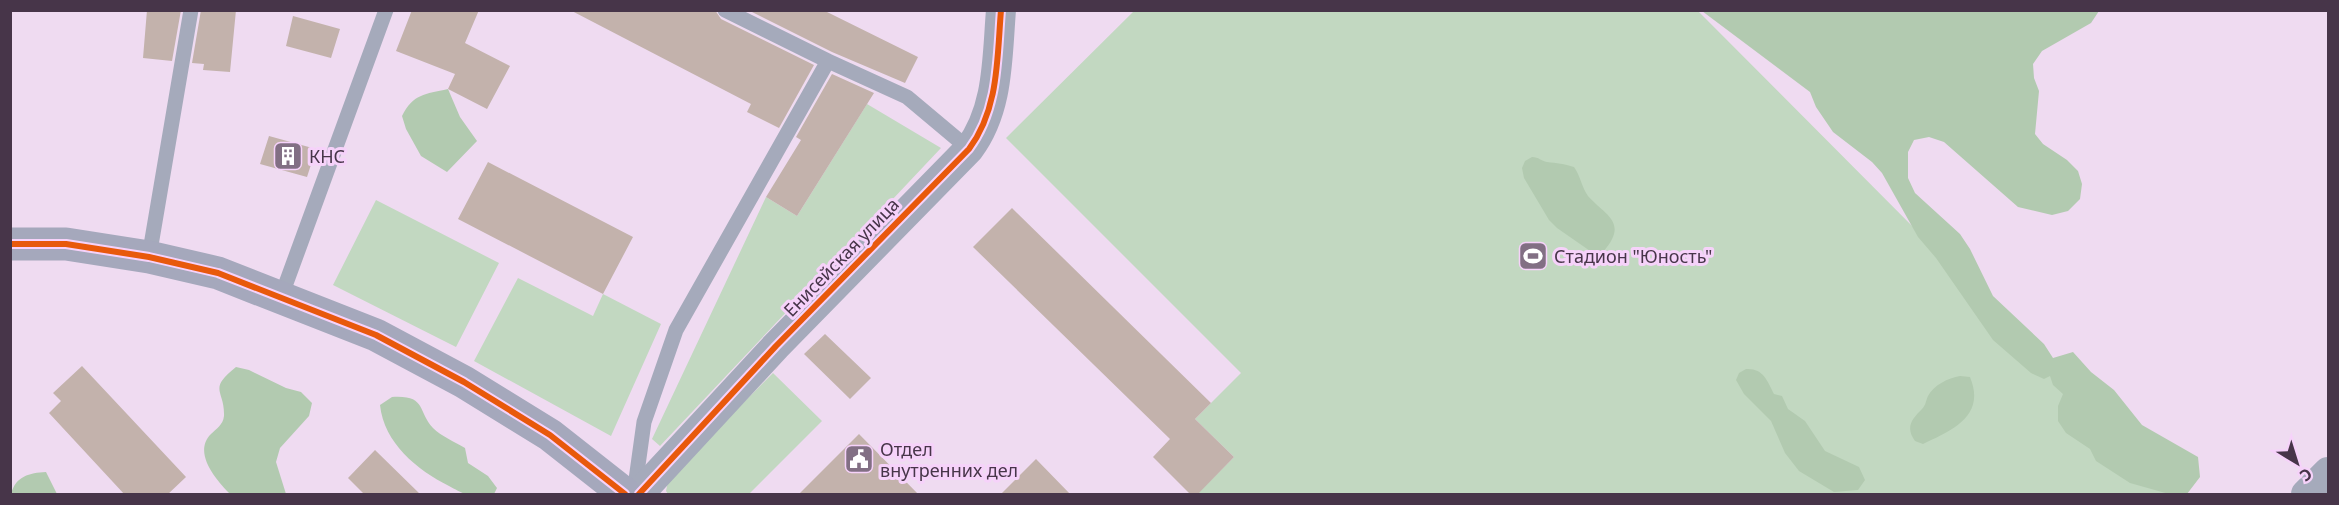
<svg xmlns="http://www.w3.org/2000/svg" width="2339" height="505" font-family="'Noto Sans',sans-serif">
<rect width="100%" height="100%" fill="#efdbf1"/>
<path fill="#c2d8c1" d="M1134 11H1698L2179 494H1197L1234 457 1195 419 1241 373 1006 138Z
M867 104 941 148 660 446 652 439 766 197 797 216Z
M376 200 499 263 456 347 333 285Z
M518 278 593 316 603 294 661 324 611 436 474 361Z
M773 373 822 421 749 494H668L666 491 669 477Z"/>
<path fill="#b2cab0" d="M1702 11H2099L2091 23 2042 51 2033 64 2034 78 2039 91 2035 134 2043 144 2067 160 2078 171 2082 184 2080 199 2068 211 2052 215 2018 207 1944 142 1929 137 1914 140 1908 152V178L1915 193 1960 234 1970 249 1993 296 2044 344 2053 358 2073 352 2091 372 2114 390 2142 425 2198 457 2200 477 2187 494H2169L2130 483 2096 461 2090 449 2066 433 2058 421V406L2063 394 2053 385 2050 376 2044 379 2031 373 1993 340 1936 258 1918 237 1882 173 1872 162 1833 132 1816 107 1810 92Z
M448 89 460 117 477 141 447 172 421 156 406 129 402 116C413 94 425 94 448 89Z
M1532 157C1539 157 1541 161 1547 162 1557 163 1564 164 1574 167 1580 175 1582 188 1588 196 1606 216 1629 222 1603 252L1593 253 1557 228 1549 220 1524 178 1522 168 1525 161Z
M236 367 249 370 286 388 301 392 312 403 309 416 280 448 276 462 286 494H230C217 481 192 453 211 434 216 429 223 425 224 416 225 390 207 390 236 367Z
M1746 369C1763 368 1767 380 1774 394L1782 396 1788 409 1805 421 1825 451 1859 467 1865 480 1858 490 1834 492 1799 471 1785 453 1771 421 1744 394 1736 380 1739 373Z
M1960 376 1970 377C1986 416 1953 430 1923 444L1915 441C1905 427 1912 419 1922 409 1926 405 1926 400 1928 396 1934 385 1948 378 1960 376Z
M392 397C427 395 417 411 433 428 441 436 455 442 465 448L468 463 488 476 497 488 494 494C486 495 474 496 466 494 461 493 455 489 449 486 417 470 384 443 380 405Z
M46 472 57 494H11C16 476 29 473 46 472Z"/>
<path fill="#c3b2ac" d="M147 10H181L172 61 143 58Z
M201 10H236L230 72 203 70 204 64 192 63Z
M412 10H479L465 43 510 66 487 109 448 89 455 74 396 51Z
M570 10H715L721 19 814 65 779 128 747 112 751 104Z
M748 10H823L918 57 905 83 832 52Z
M293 16 340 29 331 58 286 46Z
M832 74 874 93 797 216 766 197 801 140 796 137Z
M269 136 316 149 307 177 260 164Z
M488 162 633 237 603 294 458 219Z
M1012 208 1211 403 1195 419 1234 457 1197 495H1191L1153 457 1170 439 973 247Z
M825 334 871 378 850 399 804 354Z
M82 366 186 477 167 495H125L49 413 61 401 53 393Z
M859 434 919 495H798Z
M375 450 421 495H365L348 478Z
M1036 459 1071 495H1000Z"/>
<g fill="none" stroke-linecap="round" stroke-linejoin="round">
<path stroke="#a5aabb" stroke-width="15" d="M828 61 907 97 969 149
M149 257 191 10
M281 297 386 10
M634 494 644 422 676 330 828 61 725 10"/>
<path stroke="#a5aabb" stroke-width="30" d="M639 494 776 346 969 149C999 109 997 58 1001 10
M2306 494 2328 472"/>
<path stroke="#a5a8bc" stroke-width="33" d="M10 244H66L149 257 218 273 376 335 464 382 550 435 625 494"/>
<g stroke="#f6d2fa" stroke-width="10">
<path id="cycleway" d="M10 244H66L149 257 218 273 376 335 464 382 550 435 625 494
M639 494 776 346 969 149C999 109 997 58 1001 10"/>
</g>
<use href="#cycleway" stroke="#e8590c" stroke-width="6"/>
</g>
<defs>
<g id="building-square" transform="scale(1.5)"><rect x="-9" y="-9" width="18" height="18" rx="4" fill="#826f84" stroke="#f6d2fa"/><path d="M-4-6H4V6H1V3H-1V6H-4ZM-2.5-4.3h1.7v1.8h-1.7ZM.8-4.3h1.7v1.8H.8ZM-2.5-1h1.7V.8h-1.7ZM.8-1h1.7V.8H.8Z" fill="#fff"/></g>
<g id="stadium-square" transform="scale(1.5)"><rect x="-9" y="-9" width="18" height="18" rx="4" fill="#826f84" stroke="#f6d2fa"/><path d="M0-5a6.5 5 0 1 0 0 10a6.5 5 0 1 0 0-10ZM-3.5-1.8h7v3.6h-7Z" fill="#fff"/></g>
<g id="civic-square" transform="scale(1.5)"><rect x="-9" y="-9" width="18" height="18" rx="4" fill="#826f84" stroke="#f6d2fa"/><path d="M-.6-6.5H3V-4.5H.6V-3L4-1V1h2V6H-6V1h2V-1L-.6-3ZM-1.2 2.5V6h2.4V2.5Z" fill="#fff"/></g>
</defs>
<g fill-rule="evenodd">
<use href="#building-square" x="288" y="156"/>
<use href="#stadium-square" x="1533" y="256"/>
<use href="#civic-square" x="859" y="459"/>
</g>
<g text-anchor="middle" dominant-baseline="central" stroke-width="6" stroke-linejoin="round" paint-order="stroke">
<g font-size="18" fill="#473549" stroke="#f6d2fa" text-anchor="start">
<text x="309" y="156">КНС</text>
<text x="1554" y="256">Стадион "Юность"</text>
<text x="880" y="449">Отдел<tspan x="880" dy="21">внутренних дел</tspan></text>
</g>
<g font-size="18" fill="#473549" stroke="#f6d2fa">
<text transform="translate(841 257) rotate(-46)">Енисейская улица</text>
</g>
</g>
<rect width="2339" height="505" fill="none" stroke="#473549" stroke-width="24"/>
<g transform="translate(2297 463) rotate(142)" stroke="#f6d2fa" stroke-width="4.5" paint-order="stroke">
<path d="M0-4.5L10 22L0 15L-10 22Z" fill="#473549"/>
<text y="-9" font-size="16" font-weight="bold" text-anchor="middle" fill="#473549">С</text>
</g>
</svg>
